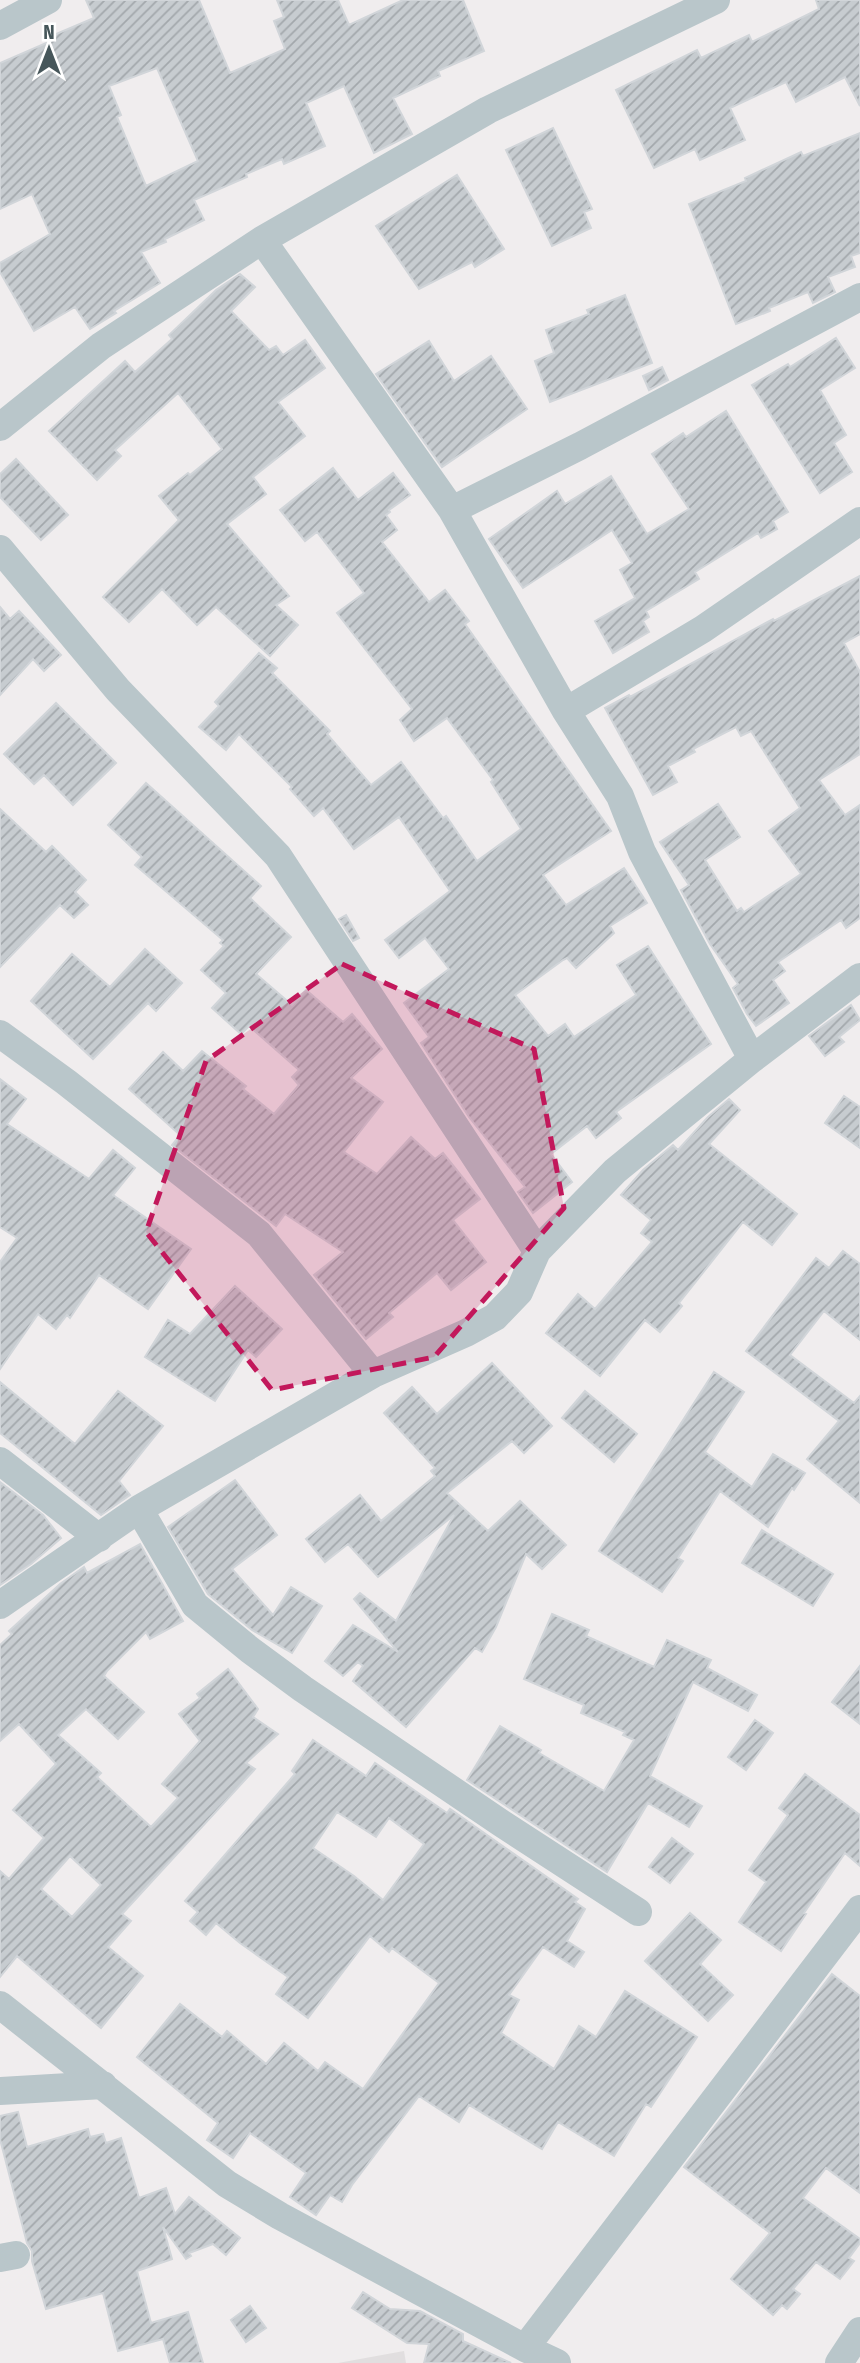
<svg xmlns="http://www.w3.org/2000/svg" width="860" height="2363" font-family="'Fira Sans Condensed',sans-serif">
<defs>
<pattern id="building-hatch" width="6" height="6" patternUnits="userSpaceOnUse" patternTransform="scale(1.75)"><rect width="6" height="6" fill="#c7ccd0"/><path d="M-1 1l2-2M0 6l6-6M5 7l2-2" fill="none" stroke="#a3a8ac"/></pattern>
</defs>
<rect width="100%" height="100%" fill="#f0edee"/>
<path fill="#e1dedf" d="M404 2351 406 2363H338Z"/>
<path fill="url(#building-hatch)" stroke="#d1d5d9" stroke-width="2" fill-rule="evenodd" d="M86 0H199L230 73 285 49 274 21 284 17 277 0H338L349 25 403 0H463L484 51 438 71 440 76 393 98 412 134 374 153 344 86 306 103 325 146 284 164 282 159 246 174 247 177 194 200 204 220 165 239 166 242 141 252 160 283 114 311 116 313 90 329 75 307 34 331 0 272V263L50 234 32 194 0 209V63L51 41 49 37 94 18ZM157 68 198 161 146 186 117 117 121 115 109 86Z
M816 0H860V106L845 77 796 102 786 82 730 108 745 140 700 160 695 149 654 168 616 90 697 50 701 58 749 35 752 42 819 9Z
M553 128 592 209 584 212 591 228 552 246 506 150Z
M860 133V253L851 256 855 267 828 277 835 292 813 303 808 292 769 308 770 311 736 324 689 204 746 181 745 178 801 152 803 156Z
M457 175 504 249 475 267 472 262 419 289 376 226Z
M240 274 255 287 231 311 269 350 276 346 283 355 305 340 325 368 278 402 305 436 253 477 266 494 227 524 289 596 276 605 298 625 270 656 216 607 197 625 162 589 129 622 103 597 179 520 159 496 188 473 190 475 222 449 178 393 115 450 121 456 97 480 49 431 125 361 135 372 172 339 169 335 216 290Z
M625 295 652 363 550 402 535 361 554 353 546 330 589 314 587 310Z
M836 338 855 368 820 390 846 435 834 443 852 472 820 493 752 385 788 364 790 367Z
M429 341 454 381 491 356 527 409 442 467 376 374Z
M662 367 668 380 649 390 643 376Z
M726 411 788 512 773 521 777 529 761 538 758 533 695 572 699 579 646 611 649 617 643 621 649 632 613 653 595 621 635 598 620 570 632 563 612 530 523 588 489 539 557 491 565 504 611 476 647 534 689 509 652 454 683 433 686 437Z
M16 459 68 515 41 540 0 497V474Z
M333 468 358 500 393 473 410 495 389 510 390 512 386 515 397 530 382 542 429 602 445 590 469 621 465 624 611 831 543 875 566 905 624 868 647 903 610 926 614 933 576 968 567 958 563 960 515 995 548 1036 565 1024 574 1037 636 995 617 965 648 946 711 1044 616 1112 621 1118 596 1138 587 1126 551 1154 572 1182 533 1213 518 1192 525 1187 469 1117 421 1043 429 1037 404 1003 449 969 425 938 399 958 385 940 450 891 399 817 354 849 323 808 314 816 290 789 292 787 239 734 226 750 199 727 219 706 215 702 259 653 277 668 272 673 330 731 327 734 371 785 401 762 443 818 446 816 477 861 521 829 491 782 493 780 447 718 414 741 400 720 412 709 337 613 364 593 317 532 305 541 280 510Z
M860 576V634L844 643 860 672V754L819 780 845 815 860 805V918L846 928 841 920 778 962 785 971 773 980 789 1003 756 1026 747 1014 733 988 738 984 710 944 681 890 689 885 660 842 718 804 740 837 705 860 737 911 741 908 744 912 801 874 769 831 800 808 751 731 741 736 736 727 693 749 695 752 668 766 677 782 653 795 605 708 629 695 630 697 773 619 774 621Z
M0 607 10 619 19 611 61 655 44 671 33 659 0 695Z
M56 703 116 763 73 805 44 775 34 784 4 754Z
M146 783 261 886 250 898 291 937 256 974 292 1005 306 990 343 1022 352 1014 382 1049 351 1078 383 1102 344 1152 377 1174 411 1137 435 1159 443 1153 480 1199 453 1220 486 1262 451 1290 437 1273 389 1313 393 1317 366 1339 314 1275 343 1252 285 1214 276 1226 263 1216 172 1145 180 1135 129 1089 163 1052 183 1071 202 1051 246 1086 243 1089 274 1114 299 1085 292 1077 299 1070 249 1026 241 1034 212 1008 226 993 201 970 224 946 220 943 223 940 135 865 142 857 108 825Z
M0 809 46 852 52 846 86 880 75 892 88 905 74 918 60 905 0 967Z
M346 915 359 938 353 941 339 919Z
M145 949 182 983 156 1011 148 1003 93 1059 31 1001 72 954 110 987Z
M851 1005 860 1020 839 1037 844 1042 825 1056 809 1036Z
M0 1079 26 1099 7 1124 89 1179 113 1150 135 1168 113 1195 191 1249 148 1309 99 1275 70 1318 67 1315 56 1329 38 1314 0 1369V1262L17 1238 0 1227Z
M844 1096 860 1107V1148L825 1123Z
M729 1099 740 1110 709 1144 797 1214 772 1245 743 1222 679 1303 682 1306 660 1332 645 1320 600 1376 546 1333 578 1294 595 1309 652 1242 641 1233 651 1220 621 1195 643 1170 673 1145 678 1150 708 1117Z
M843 1251 860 1264V1340L824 1311 790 1355 854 1403 860 1396V1503L807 1459 839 1421 746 1351 816 1258 829 1268Z
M235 1286 282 1329 256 1357 248 1350 215 1401 145 1357 168 1320 190 1334Z
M492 1363 552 1426 524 1453 512 1441 447 1493 488 1531 520 1501 566 1545 542 1569 526 1554 496 1627 482 1652 475 1648 406 1727 353 1681 363 1666 358 1662 343 1676 325 1661 353 1625 398 1652 354 1599 360 1593 396 1621 454 1515 378 1577 348 1544 325 1562 306 1539 360 1495 381 1521 435 1476 431 1471 435 1468 384 1413 412 1387 437 1414Z
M714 1372 744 1392 705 1452 752 1487 773 1454 805 1473 794 1490 792 1488 768 1527 720 1491 678 1558 683 1561 662 1592 599 1551Z
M0 1382 75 1444 118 1391 163 1426 119 1481 130 1495 101 1515 0 1433Z
M585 1391 637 1434 614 1462 562 1418Z
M235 1480 277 1535 232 1569 273 1615 291 1587 322 1606 292 1653 252 1630 208 1594 168 1527Z
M0 1482 43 1515 61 1538 31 1564 0 1585Z
M762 1530 833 1574 813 1606 742 1563Z
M140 1544 183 1621 150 1639 146 1632 107 1671 104 1676 144 1712 118 1739 86 1709 58 1735 101 1773 97 1777 151 1827 178 1798 162 1784 200 1741 179 1714 200 1698 197 1694 228 1669 258 1709 253 1717 278 1734 246 1763 255 1769 122 1914 131 1921 108 1947 143 1976 101 2028 17 1956 0 1977V1871L9 1879 44 1838 13 1810 56 1764 19 1724 0 1741V1645L12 1634 9 1631 60 1584 84 1567 87 1573ZM70 1856 101 1885 72 1917 41 1889Z
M552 1614 589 1630 586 1636 654 1667 667 1640 711 1660 707 1668 757 1695 748 1711 693 1682 650 1776 702 1806 689 1827 648 1803 607 1872 467 1780 500 1726 541 1750 539 1753 604 1791 634 1740 623 1735 625 1732 581 1713 584 1705 524 1679Z
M860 1666V1724L832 1702Z
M755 1720 773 1733 746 1770 728 1757Z
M313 1740 366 1776 375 1763 447 1813 450 1809 578 1899 575 1902 585 1909 567 1941 584 1952 574 1967 543 1947 509 1995 519 2000 501 2033 554 2069 579 2026 596 2037 625 1991 697 2037 651 2107 646 2104 614 2156 558 2122 542 2149 469 2105 459 2122 419 2096 352 2185 342 2202 330 2195 316 2215 290 2197 306 2173 250 2133 233 2158 207 2140 218 2123 137 2057 180 2004 222 2037 227 2031 266 2064 284 2043 318 2071 325 2062 363 2089 439 1983 392 1948 389 1952 370 1936 308 2018 276 1994 288 1977 240 1943 216 1923 206 1935 190 1921 198 1912 185 1901 295 1774 292 1771ZM337 1812 376 1837 389 1818 424 1844 383 1900 354 1876 313 1848Z
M805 1774 860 1815V1866L845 1853 804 1913 806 1914 781 1951 739 1922 766 1882 749 1870 788 1815 779 1808Z
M672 1838 693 1854 670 1883 649 1867Z
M690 1913 721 1940 700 1964 733 1995 708 2021 645 1961Z
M832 1974 860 1996V2193L826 2168 803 2198 860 2239V2243L849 2258 854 2261 840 2279 816 2262 793 2289 800 2294 787 2309 782 2305 773 2315 731 2279 770 2233 684 2167Z
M18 2112 27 2147 88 2129 90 2137 103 2134 106 2143 121 2138 139 2198 166 2188 175 2214 189 2197 240 2238 226 2255 213 2244 189 2253 191 2256 186 2259 163 2227 172 2259 137 2271 151 2323 188 2312 203 2363H170L163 2339 118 2351 103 2293 46 2309 32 2261V2251L27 2243 0 2139V2116Z
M363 2292 390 2309 420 2311 463 2334V2341L511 2363H424L429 2344 407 2343 352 2308Z
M250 2306 266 2328 246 2342 231 2320Z"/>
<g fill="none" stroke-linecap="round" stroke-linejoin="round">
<path stroke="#b9c6ca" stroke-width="28" d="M0 26 48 0
M262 240 452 510 566 711 620 796 642 852 752 1059
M0 427 101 346 262 240 488 110 716 0
M452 510 580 446 860 297
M0 549 118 690 278 856 537 1251
M566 711 703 629 860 521
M0 1034 66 1082 259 1234 373 1374
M0 1461 99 1538
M139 1509 195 1605 250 1650 303 1689 501 1823 638 1912
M0 1605 139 1509 373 1374 466 1333 495 1317 519 1292 537 1251 615 1171 752 1059 860 977
M0 2005 227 2184 280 2216 525 2348 557 2363
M0 2091 103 2085
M0 2258 16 2255
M525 2348 860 1909
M839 2363 860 2331"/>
</g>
<path fill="#c2185b" fill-opacity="0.2" stroke="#c2185b" stroke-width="5" stroke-dasharray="14 9" stroke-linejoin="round" d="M342 964 534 1049 564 1208 434 1357 272 1390 146 1232 206 1061Z"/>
<g transform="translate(49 49)" stroke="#ffffff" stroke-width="5" paint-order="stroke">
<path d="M0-5L12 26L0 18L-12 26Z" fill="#46565a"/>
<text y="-10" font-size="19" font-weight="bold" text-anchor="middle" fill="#46565a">N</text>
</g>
</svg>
